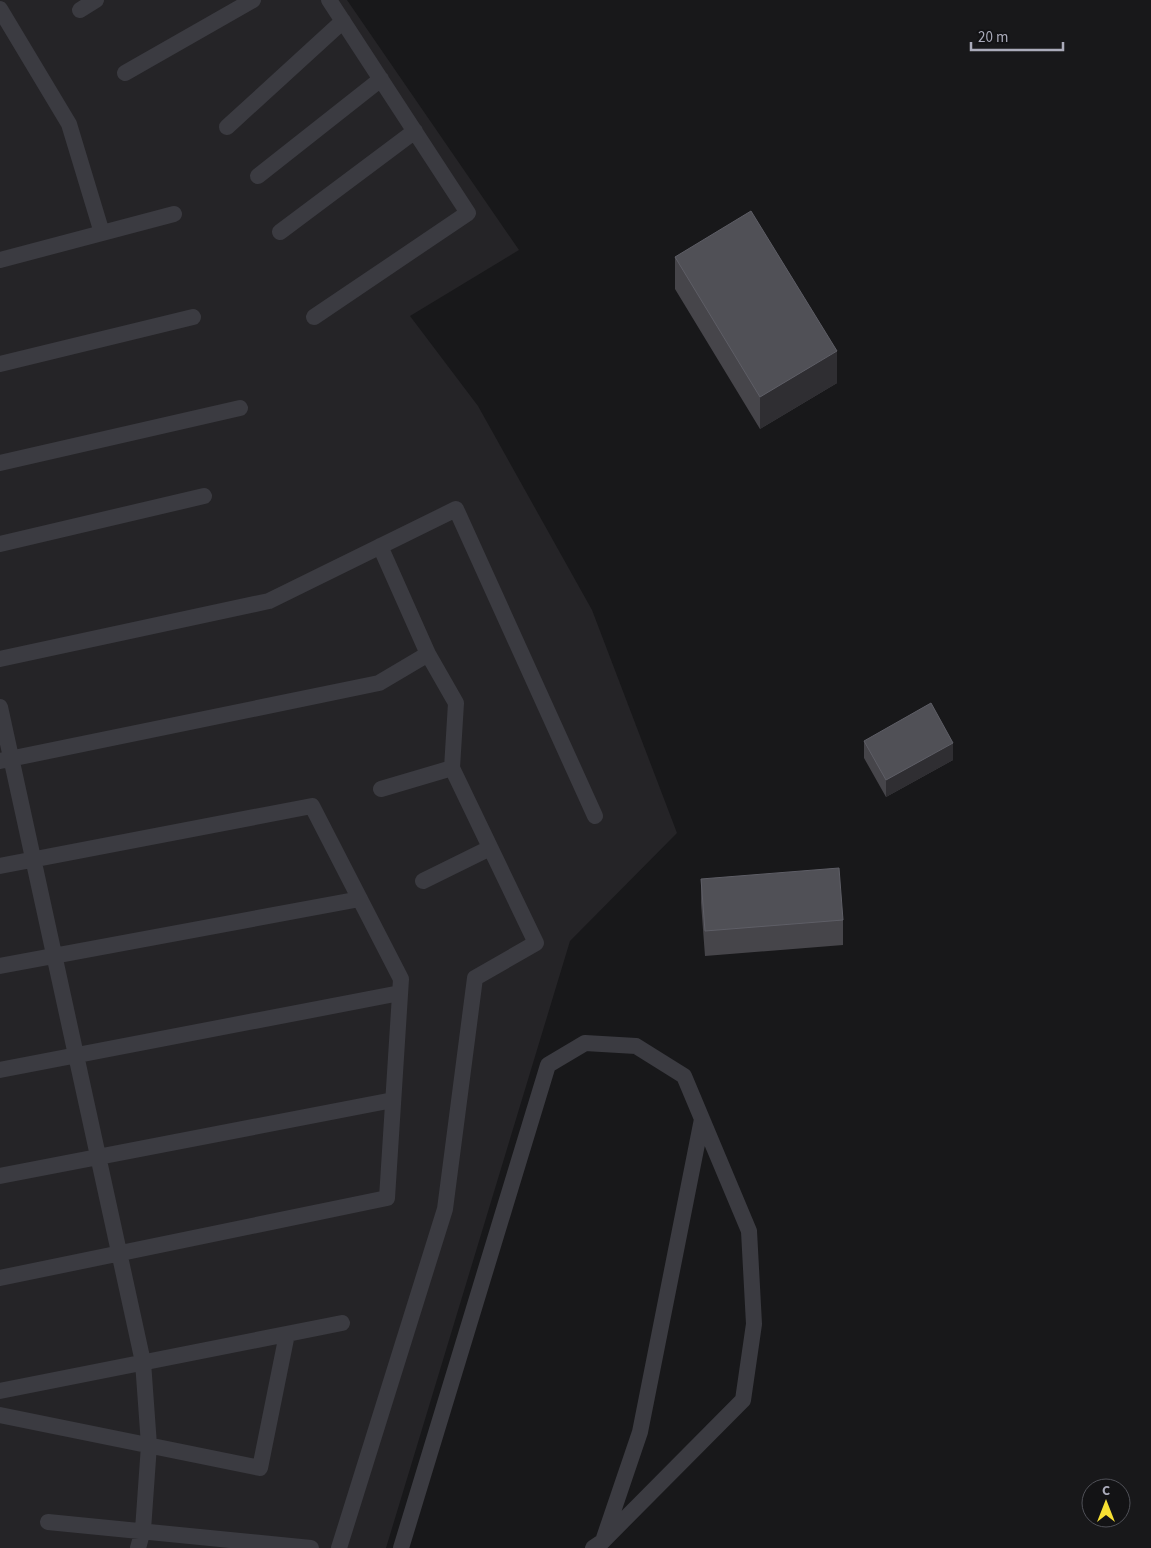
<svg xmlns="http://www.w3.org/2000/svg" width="1151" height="1548" font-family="'Source Sans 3',sans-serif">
<rect width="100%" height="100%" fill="#18181a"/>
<path fill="#252427" d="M0 0H347L519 250 410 316 478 406 592 610 677 833 570 941 386 1548H0Z"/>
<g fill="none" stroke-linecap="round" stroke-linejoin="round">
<path stroke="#3b3b41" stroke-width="16" d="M0 9 69 124 102 233
M80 10 96 0
M125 73 253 0
M227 127 343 21
M258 176 381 79
M280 232 415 131
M0 260 174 214
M314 317 468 213 329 0
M0 364 193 317
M0 463 240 408
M0 544 204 496
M0 659 269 601 456 509 595 816
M0 707 143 1362 149 1445 143 1530 138 1548
M0 761 379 683 428 654
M381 789 452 768
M0 866 312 806 401 979 387 1198 0 1278
M423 881 490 848
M0 966 360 899
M0 1070 400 993
M0 1176 393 1100
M0 1391 342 1323
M0 1415 260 1468 287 1334
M48 1522 311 1548
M604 1538 640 1432 702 1119
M339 1548 445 1209 475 978 536 943 452 768 456 703 428 654 380 546
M401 1548 548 1065 585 1043 636 1046 684 1076 749 1231 754 1324 743 1400 602 1542 593 1548"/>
</g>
<path fill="#46454a" d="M675 257 837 383 760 429 675 289Z
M864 741 953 760 886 797 864 758Z
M701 879 843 920V945L705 956 701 903Z"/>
<path fill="#2f2e32" d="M837 351V383L760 429V397Z
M953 743V760L886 797V780Z"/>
<path fill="#505056" stroke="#5e5e66" d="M751 211 837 351 760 397 675 257Z
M931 703 953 743 886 780 864 741Z
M839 868 843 920 705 931 701 879Z"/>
<g transform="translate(1106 1503)"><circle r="24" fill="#131315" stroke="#4f5057"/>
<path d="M0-4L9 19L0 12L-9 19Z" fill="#f7e033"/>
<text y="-8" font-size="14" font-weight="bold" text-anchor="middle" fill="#aaabba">С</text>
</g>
<path d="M971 42v8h92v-8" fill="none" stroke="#aaabba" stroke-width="2.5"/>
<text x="978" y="42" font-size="15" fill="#aaabba" stroke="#131315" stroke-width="4" paint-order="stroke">20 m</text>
</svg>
